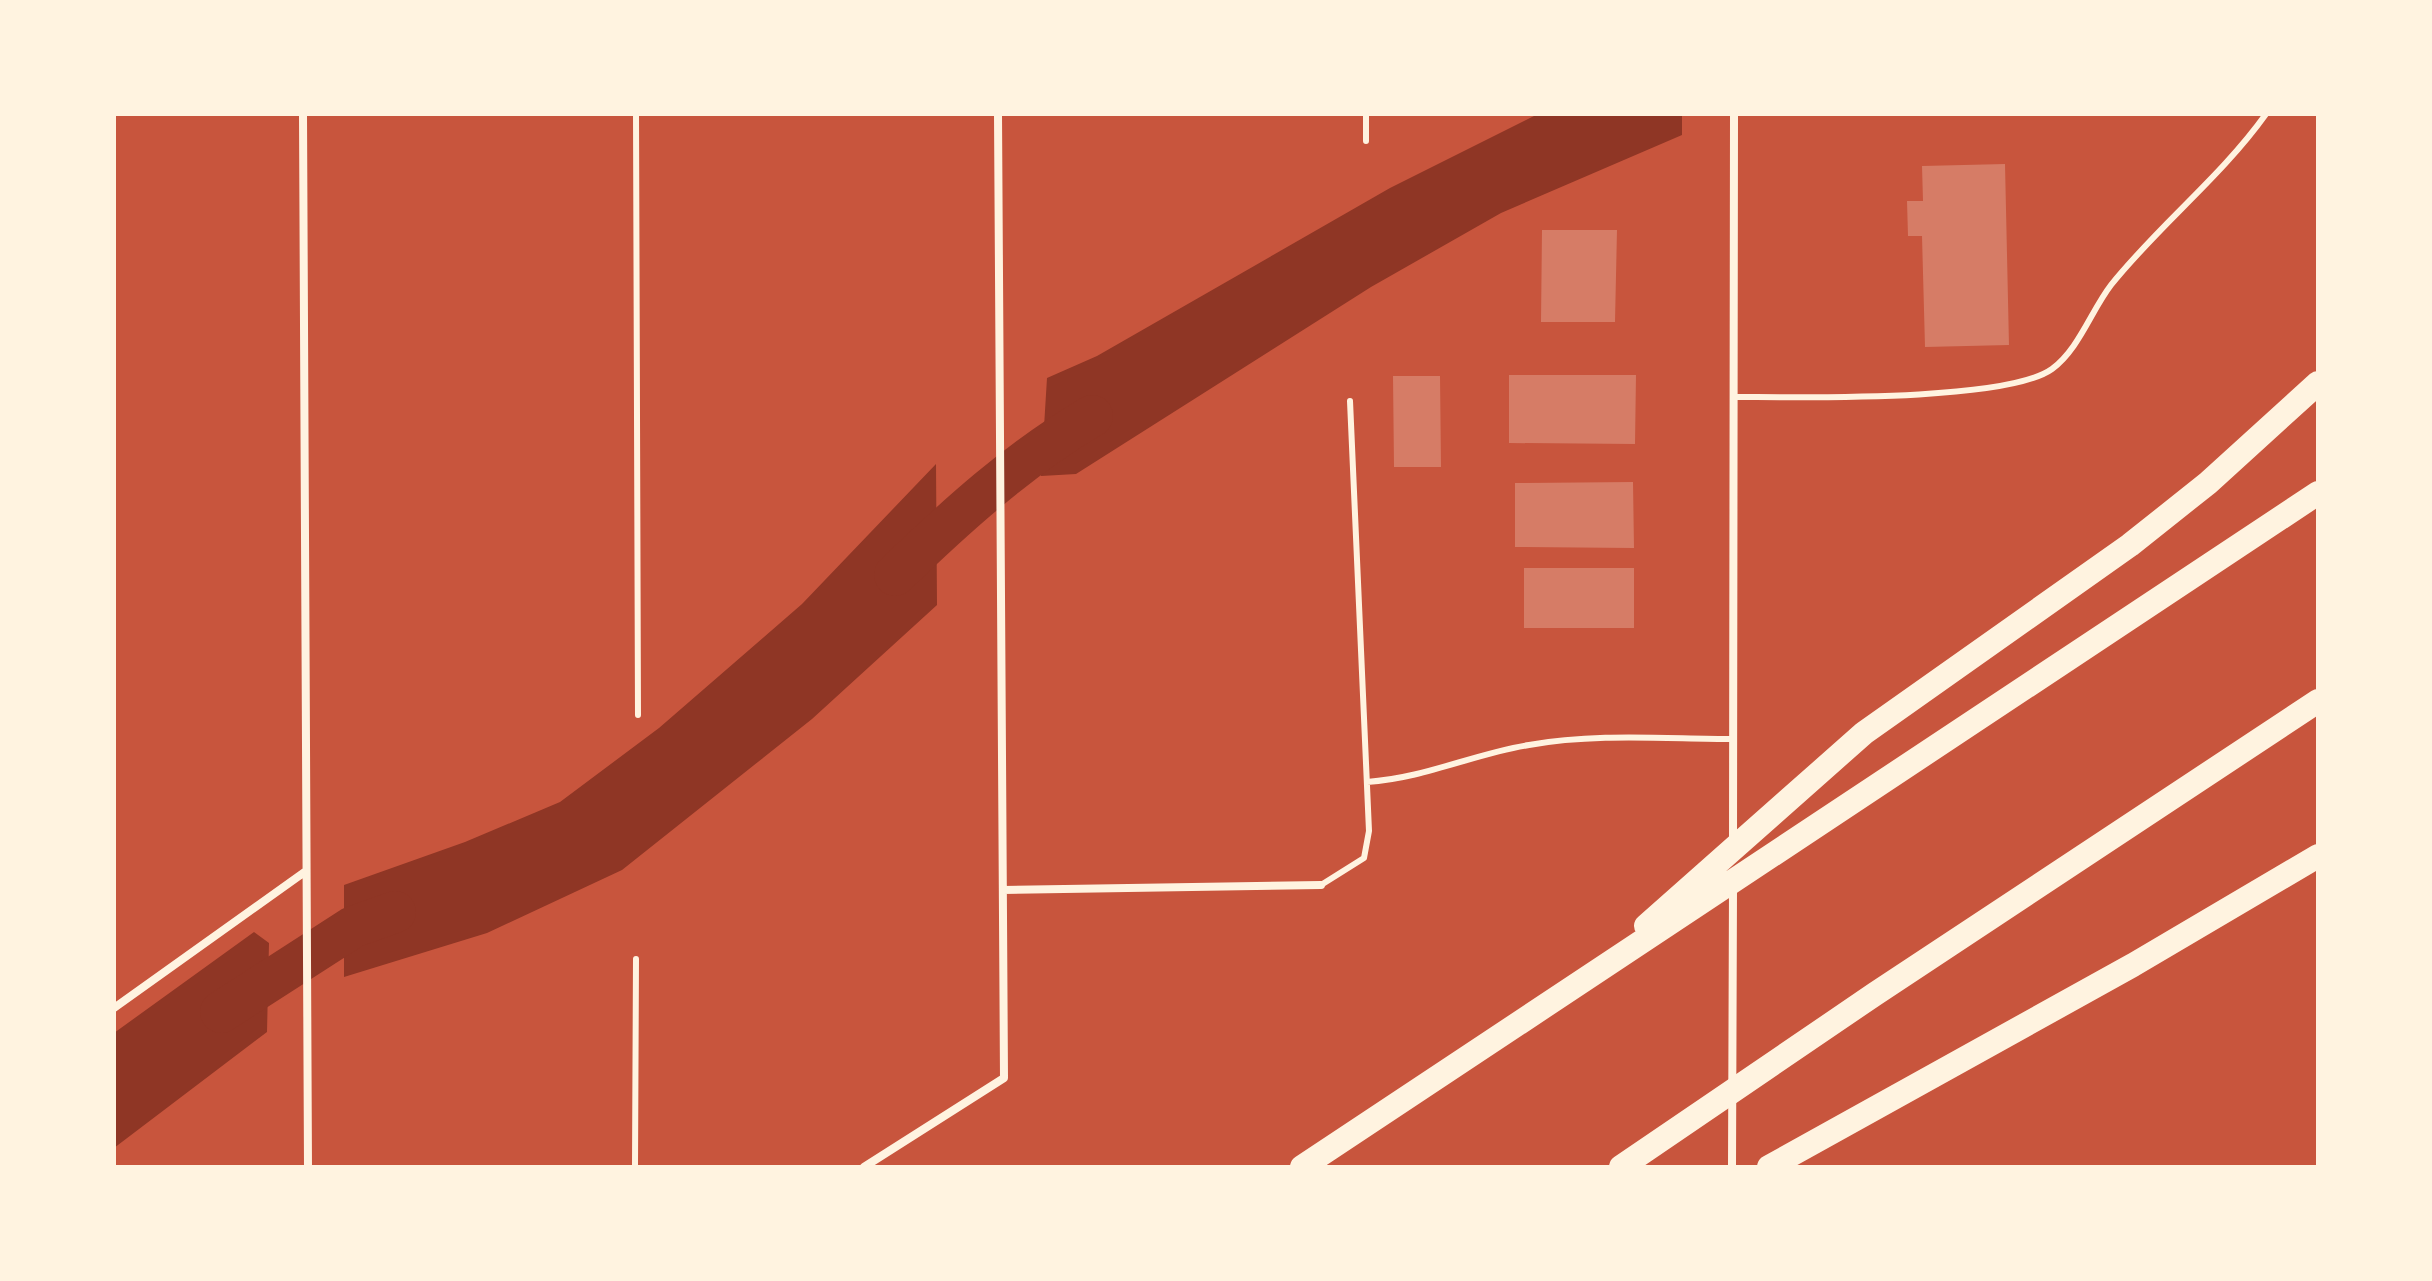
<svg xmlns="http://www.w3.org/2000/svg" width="2432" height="1281" font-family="'PT Serif',serif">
<rect width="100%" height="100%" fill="#c8553d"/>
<path fill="#8f3625" d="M1538 114H1682V135L1501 213 1371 287 1076 474 1041 476 1047 378 1097 356 1390 188Z
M936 464 937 605 812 719 622 870 487 933 344 977V885L465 842 560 802 659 728 802 604Z
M254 932 269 943 267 1032 114 1148V1033Z"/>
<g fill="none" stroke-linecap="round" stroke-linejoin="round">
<path stroke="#8f3625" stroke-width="42" d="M895 575C956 516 1019 459 1092 416
M221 1012 353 927 395 912"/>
</g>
<path fill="#d67c66" d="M2005 164 2009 345 1925 347 1922 236H1908L1907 201H1923L1922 166Z
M1542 230H1617L1615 322H1541Z
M1509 375H1636L1635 444 1509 443Z
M1393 376H1440L1441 467H1394Z
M1633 482 1634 548 1515 547V483Z
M1524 568H1634V628H1524Z"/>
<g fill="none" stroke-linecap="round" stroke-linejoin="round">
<path stroke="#fff3e0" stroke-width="6" d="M636 114 638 715
M1366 114V141
M1734 397C1797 397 2006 402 2052 369 2079 349 2091 311 2111 285 2159 225 2221 177 2266 114
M1367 782C1425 778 1473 754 1529 745 1596 733 1666 739 1733 739
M1321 885 1364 858 1369 831 1350 401
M635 1167 636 959"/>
<path stroke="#fff3e0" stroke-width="8" d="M303 114 308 1167
M1733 842 1734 114
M1003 890 1321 885
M114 1008 306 871
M864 1167 1004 1078 998 114
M1732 1167 1733 888"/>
<path stroke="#fff3e0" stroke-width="24" d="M1646 926 1864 733 2130 545 2208 483 2318 383
M1302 1167 2318 493
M1621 1167 1875 994 2318 701
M1769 1167 2133 965 2318 856"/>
</g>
<rect width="2432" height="1281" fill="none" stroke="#fff3e0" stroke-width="232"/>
</svg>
